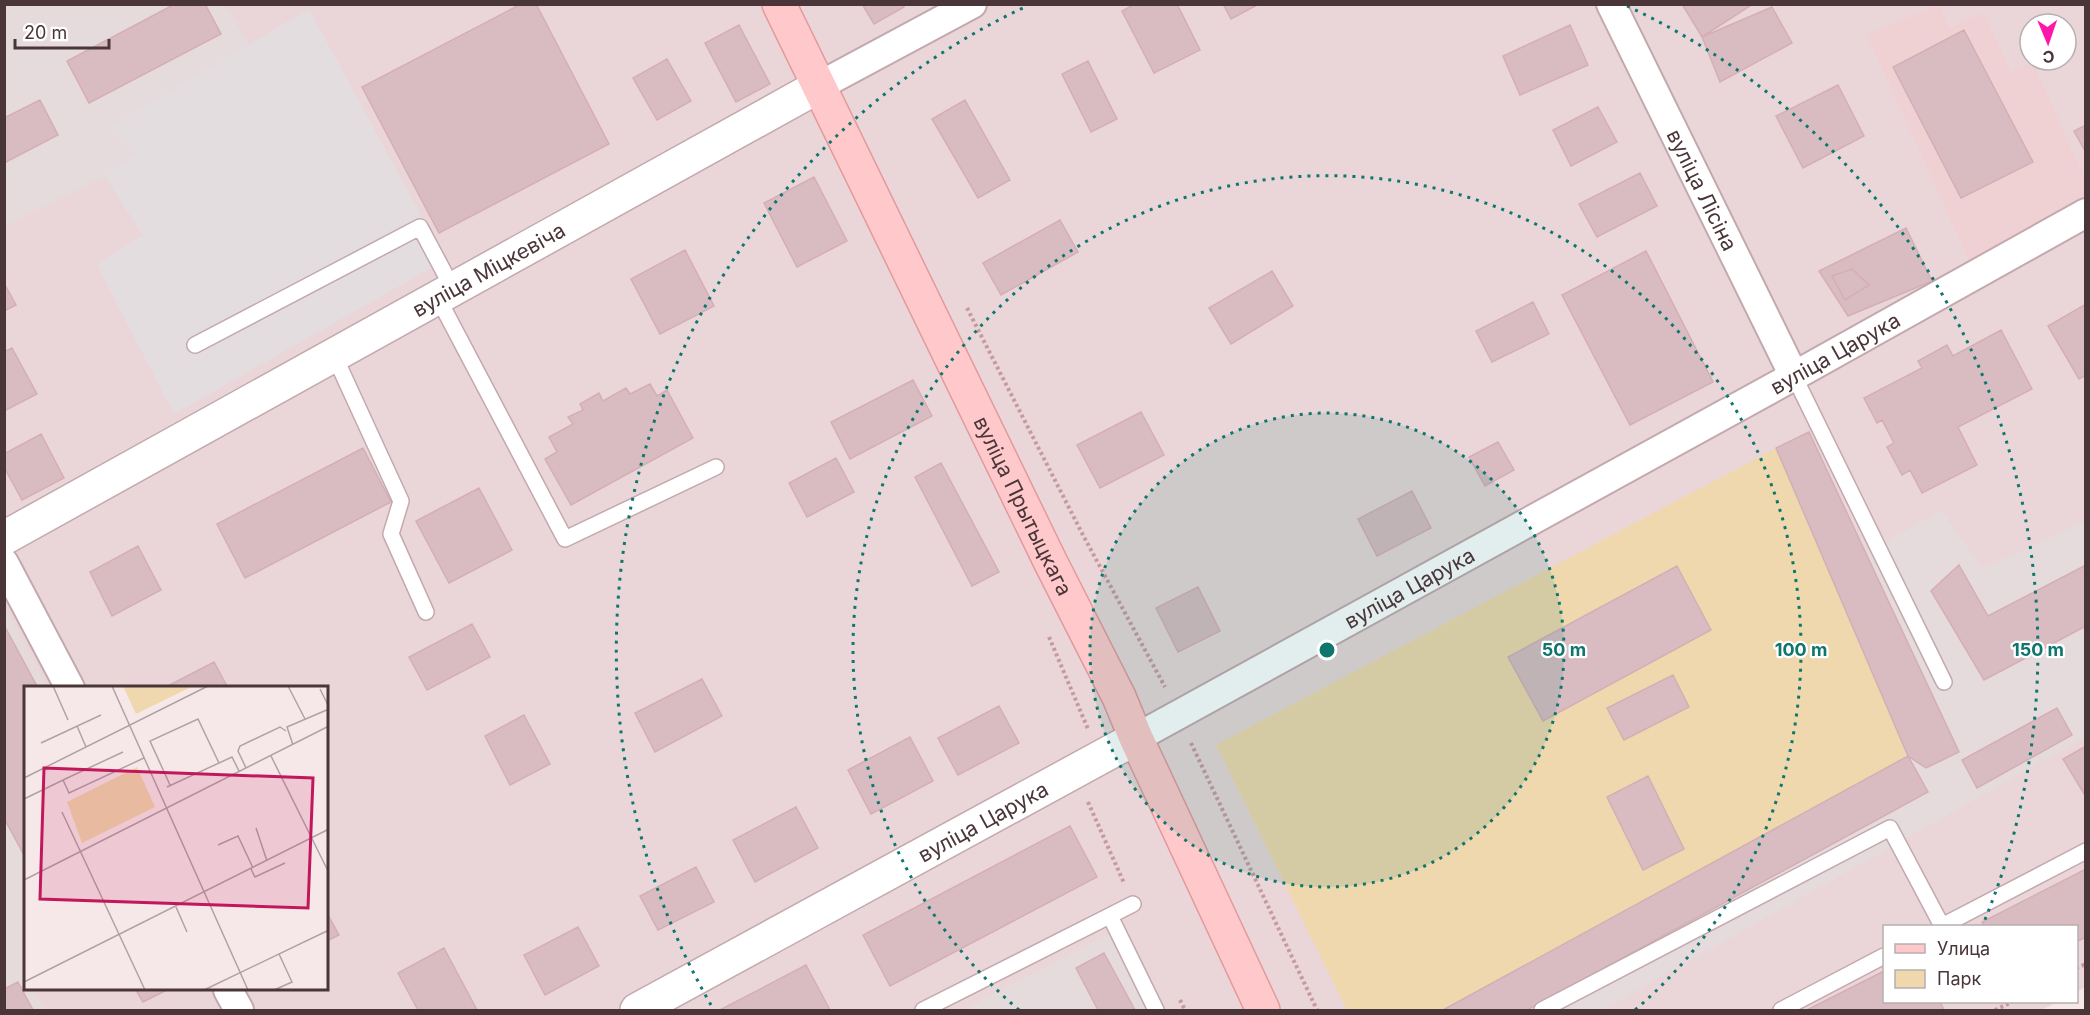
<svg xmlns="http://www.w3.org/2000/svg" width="2090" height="1015" font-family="Inter,sans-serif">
<rect width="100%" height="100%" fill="#f6e8e9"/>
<path fill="#ead6d8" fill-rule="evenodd" d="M5 5H2085V987L2077 992 2076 926H1884V1002H2058L2041 1010H5ZM2030 24H2066V60H2030ZM26 688H327V990H26Z"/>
<path fill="#e5dadc" d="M5 5H225L249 44 112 126 137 152 105 177 5 225Z
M1809 432 1866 554 1941 510 1983 569 2085 521V737L1603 1010H1443L1908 756 1776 448Z
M4 605 48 688H26V967L23 969 25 973 26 990H34L46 1010H5Z
M1109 934 1146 1010H963Z"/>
<path fill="#f0d1d3" d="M1936 5H1939L1950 28 1984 12 2011 72 2033 62 2085 179V211L1970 263 1867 35Z"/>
<path fill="#efd8ad" d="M1776 448 1908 756 1443 1010H1347L1216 745Z"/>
<path fill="#e4dddf" d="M309 9 445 260 174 414 97 265 143 235 105 177 137 152 111 126Z"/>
<path fill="#d9bcc1" stroke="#d5aeb5" stroke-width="1.5" d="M175 4H205L221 34 89 103 67 61Z
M521 4H536L609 144 439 233 362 87Z
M862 4H902L904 7 874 24Z
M1135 4H1177L1200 50 1154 73 1122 11Z
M1223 4H1259L1231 19Z
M1682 4H1753L1702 37Z
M1772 7 1792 43 1720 82 1702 37Z
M739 25 770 84 736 102 705 43Z
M1570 25 1588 65 1520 95 1503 56Z
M1964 30 2033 162 1961 198 1893 67Z
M667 59 691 101 657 120 633 78Z
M1088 61 1117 119 1091 132 1062 74Z
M1838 85 1864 136 1803 168 1776 116Z
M40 100 58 135 4 163V118Z
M965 100 1010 180 978 198 932 119Z
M1598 107 1617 142 1571 166 1553 130Z
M2086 125V153L2074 131Z
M1640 173 1657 206 1597 237 1579 204Z
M814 177 847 241 797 267 764 203Z
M1060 220 1078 252 1001 295 983 263Z
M1906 228 1932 281 1848 316 1819 271Z
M685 250 714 306 660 334 631 279Z
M1646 251 1713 382 1630 425 1562 295Z
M1852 269 1869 285 1845 300 1832 276Z
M1272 271 1293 306 1231 344 1209 308Z
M4 283 16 305 4 311Z
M1533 302 1549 334 1492 362 1476 331Z
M2086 304V375L2079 379 2048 326Z
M2001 330 2032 389 1958 427 1977 465 1922 493 1910 470 1902 475 1887 447 1894 443 1882 420 1877 423 1864 398 1922 368 1918 361 1947 345 1953 356Z
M12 348 37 394 4 411V352Z
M913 380 932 416 850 459 831 422Z
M650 384 657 396 667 390 693 438 571 505 545 459 557 452 549 437 573 424 568 417 583 410 580 404 599 393 603 401 626 388 630 394Z
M1141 412 1164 455 1100 488 1077 445Z
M1809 432 1959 752 1926 768 1908 756 1776 448Z
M41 434 64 478 22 500 4 467V454Z
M1498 442 1514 470 1485 486 1469 457Z
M363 448 391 502 245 578 217 524Z
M836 458 854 492 807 517 789 483Z
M941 463 999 572 972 586 915 477Z
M479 488 512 550 449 583 416 521Z
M1412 491 1431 528 1377 556 1358 519Z
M138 546 161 590 112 616 90 572Z
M1959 565 1988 616 2086 565V626L1984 680 1931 591Z
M1677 566 1711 630 1543 721 1508 657Z
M1198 587 1220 631 1178 652 1156 608Z
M472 624 490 657 427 690 409 657Z
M4 625 38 688H26L24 855 4 818Z
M214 662 228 688H164Z
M1673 675 1689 707 1624 740 1607 708Z
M702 679 722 716 655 752 635 713Z
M999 706 1019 743 958 775 938 738Z
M2057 708 2072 735 1977 788 1962 760Z
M524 715 550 764 510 785 485 736Z
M910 737 933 781 871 814 848 770Z
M2086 746V797L2063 759Z
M1908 756 1928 792 1527 1010H1443Z
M1648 776 1684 849 1643 870 1607 797Z
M796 807 818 848 755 882 733 840Z
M1070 826 1097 877 890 986 863 935Z
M696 867 714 902 658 930 640 896Z
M2086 869V937L2076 942V926H1984L1982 922Z
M327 913 339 935 327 941Z
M578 927 599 966 545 995 524 955Z
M444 948 477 1010H418L398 973Z
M1104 953 1135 1010H1098L1076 968Z
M806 965 830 1010H720Z
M1884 971V1002H1940L1944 1010H1807Z
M18 982 33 1010H4V989Z
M136 990H167L143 1002Z"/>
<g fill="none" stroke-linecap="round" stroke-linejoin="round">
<g stroke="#c3a9ad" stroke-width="18">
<path id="service" d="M438 298 565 539 716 467
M195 345 420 227 453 289
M334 355 401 501 391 534 426 612
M1794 376 1944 682
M1110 916 1156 1010
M923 1010 1133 904
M1542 1010 1890 828 1942 926 2086 851
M1781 1010 1884 956"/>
</g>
<g stroke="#c3a9ad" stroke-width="32">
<g id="minor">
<path id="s1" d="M1611 4 1794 376"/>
<path d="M819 86 972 4"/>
<path d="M4 563 70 688"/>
<path id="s2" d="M1136 738 1794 376 2086 213"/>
<path d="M228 990 239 1010"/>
</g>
</g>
<g stroke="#c3a9ad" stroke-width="36">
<g id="tertiary">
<path id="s3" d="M4 538 819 86"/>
<path id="s4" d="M637 1010 1136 738"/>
</g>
</g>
<g stroke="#e4999c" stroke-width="36">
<g id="secondary">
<path id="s5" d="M779 4 1050 561 1119 697 1136 738 1263 1010"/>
</g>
</g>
<path stroke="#c6999f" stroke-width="4" stroke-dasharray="3 3" stroke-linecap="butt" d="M967 308 1084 537 1165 687
M1049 637 1088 729
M1191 743 1317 1010
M1088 802 1124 883
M2076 968 2086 964
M1180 1000 1185 1010
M1995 1010 2012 1002"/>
<use href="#service" stroke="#fff" stroke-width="15"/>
<use href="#minor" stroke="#fff" stroke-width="28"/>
<use href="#tertiary" stroke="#fff" stroke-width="33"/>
<use href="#secondary" stroke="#ffc9cb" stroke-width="33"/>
</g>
<circle cx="1327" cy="650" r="237" fill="#0f766e" fill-opacity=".12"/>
<g fill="none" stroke="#0f766e" stroke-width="3" stroke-dasharray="3 6">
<circle cx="1327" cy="650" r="237"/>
<path d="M1019 1010A474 474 0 1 1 1635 1010"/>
<path d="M711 1005A711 711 0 0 1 1027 6M1627 6A711 711 0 0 1 1984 922"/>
</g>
<g text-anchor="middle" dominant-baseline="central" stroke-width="4.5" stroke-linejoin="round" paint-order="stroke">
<g font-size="21" fill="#4a3639" stroke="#fff">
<text stroke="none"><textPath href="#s1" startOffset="207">вуліца Лісіна</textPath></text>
<text stroke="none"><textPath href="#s3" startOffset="554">вуліца Міцкевіча</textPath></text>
<text stroke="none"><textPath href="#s2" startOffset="798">вуліца Царука</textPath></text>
<text stroke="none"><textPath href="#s5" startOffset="558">вуліца Прытыцкага</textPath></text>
<text stroke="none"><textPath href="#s2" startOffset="312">вуліца Царука</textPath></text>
<text stroke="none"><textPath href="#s4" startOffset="394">вуліца Царука</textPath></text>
</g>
</g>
<g transform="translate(24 686)">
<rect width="304" height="304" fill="#f6e8e9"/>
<path d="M99 0H169L112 28ZM113 81 131 121 58 157 43 116Z" fill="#efd8ad"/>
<path fill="none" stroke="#b1a1a3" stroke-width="1.5" d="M29 0 44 34M88 0 224 304M264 0 281 33M296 3 305 21M53 40 62 61M17 57 77 29M269 59 263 41 305 23M247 70 305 187M222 82 214 65 216 60 256 41 262 45M0 92 184 0M39 94 99 66M146 99 126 55 174 33 195 77M143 101 208 71 215 85M0 113 39 94 45 107 120 72M38 126 121 304M232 142 243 175M194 159 214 150 229 182M227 183 231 191 261 177M0 194 305 40M152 221 163 246M0 296 305 143M180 304 305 244M250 304 268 296 255 268"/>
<path fill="#c2185b" fill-opacity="0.15" stroke="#c2185b" stroke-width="3" d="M20 82 289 92 284 222 16 213Z"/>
<rect width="304" height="304" fill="none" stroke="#4a3639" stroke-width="3"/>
</g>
<circle cx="1327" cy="650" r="9" fill="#0f766e" stroke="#fff" stroke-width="3"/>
<g font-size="18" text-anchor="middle" font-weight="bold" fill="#0f766e" stroke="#fff" stroke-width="4.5" stroke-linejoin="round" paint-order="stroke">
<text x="1564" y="656">50 m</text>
<text x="1801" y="656">100 m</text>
<text x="2038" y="656">150 m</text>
</g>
<rect width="2090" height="1015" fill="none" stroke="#4a3639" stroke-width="12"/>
<rect x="1883" y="925" width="195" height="78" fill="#ffffff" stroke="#b7afb0" stroke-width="1.5"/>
<rect x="1895" y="944" width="30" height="9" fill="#ffc9cb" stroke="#b7afb0" stroke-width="1.5"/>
<text x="1937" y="955" font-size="18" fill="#4a3639">Улица</text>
<rect x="1895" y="970" width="30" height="18" fill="#efd8ad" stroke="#b7afb0" stroke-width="1.5"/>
<text x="1937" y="985" font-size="18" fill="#4a3639">Парк</text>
<g transform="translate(2048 42) rotate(178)"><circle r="28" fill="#ffffff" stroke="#b7afb0" stroke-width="1.5"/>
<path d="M0-4.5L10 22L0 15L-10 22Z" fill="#ff16aa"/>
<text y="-9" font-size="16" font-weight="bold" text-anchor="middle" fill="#4a3639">С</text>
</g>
<path d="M15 39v9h94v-9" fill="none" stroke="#4a3639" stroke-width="3"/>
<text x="24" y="39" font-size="18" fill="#4a3639" stroke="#ffffff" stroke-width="4.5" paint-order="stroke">20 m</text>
</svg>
